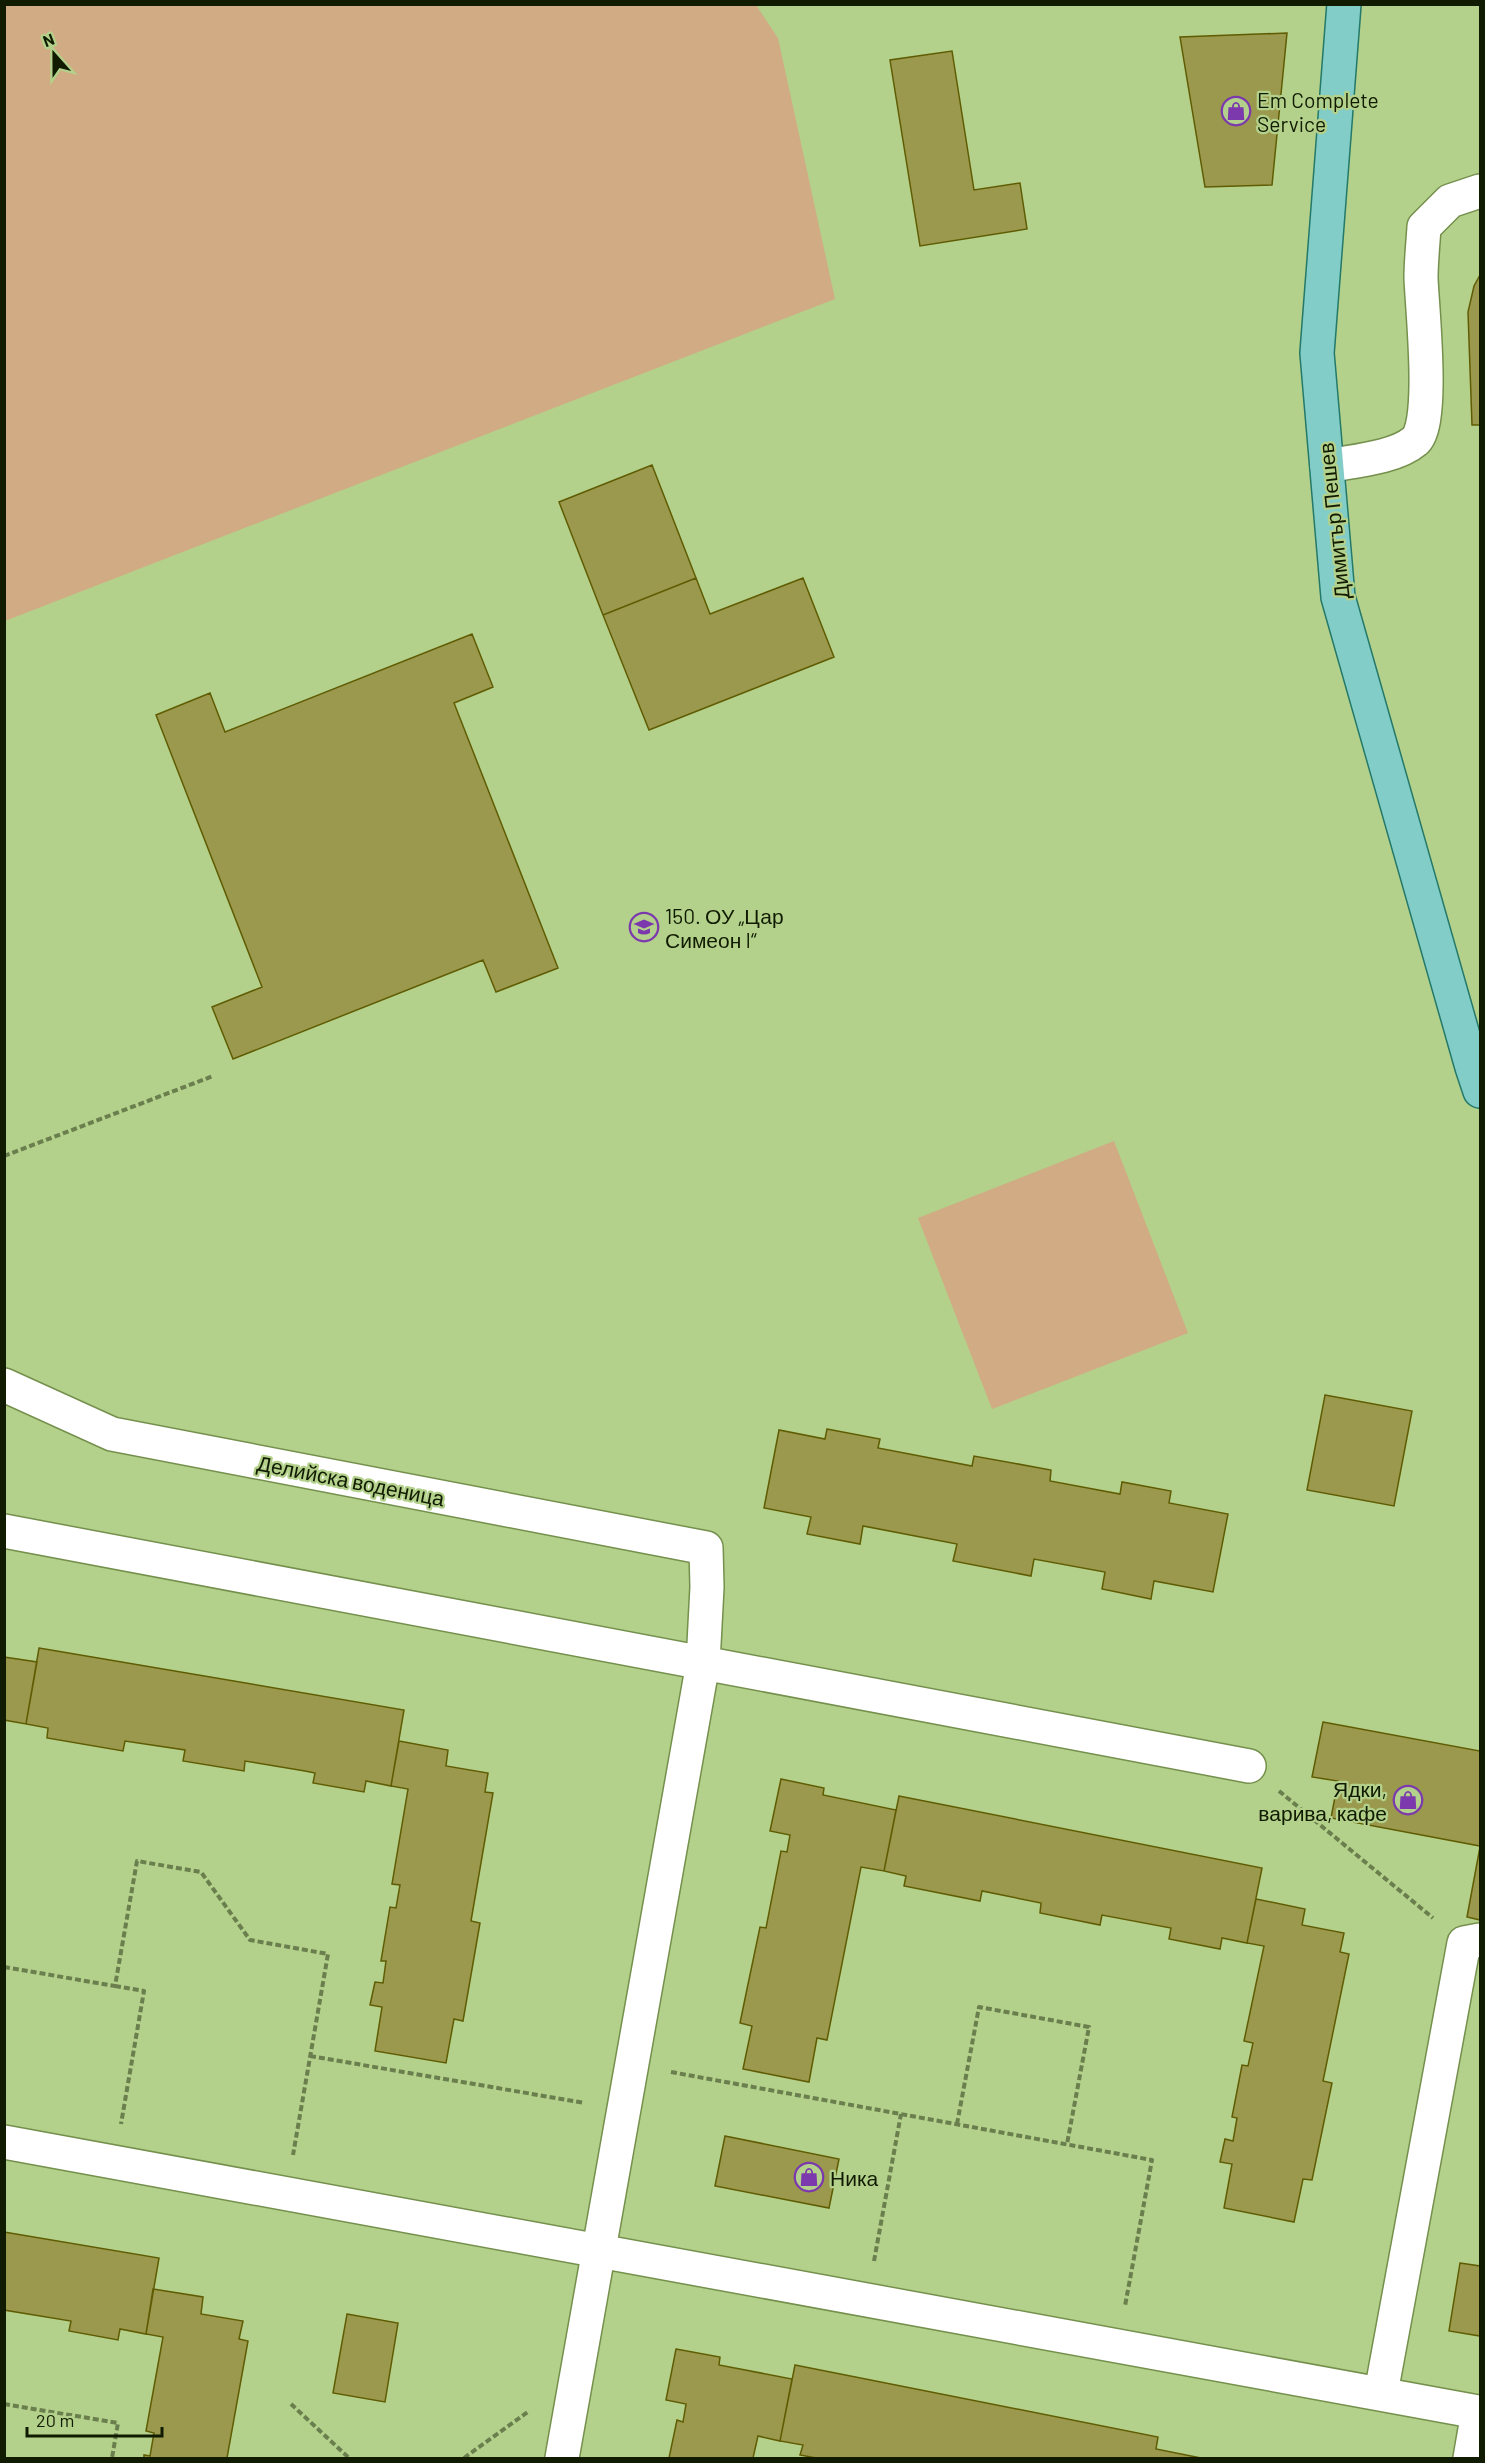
<svg xmlns="http://www.w3.org/2000/svg" width="1485" height="2463" font-family="Barlow,sans-serif">
<rect width="100%" height="100%" fill="#b3d18b"/>
<path fill="#d1ab83" d="M5 4 756 5 778 38 835 299 5 621Z
M1114 1141 1188 1333 992 1409 918 1218Z"/>
<path fill="#9b994d" stroke="#605c04" stroke-width="1.5" d="M1287 33 1272 185 1205 187 1180 37Z
M952 51 974 190 1020 183 1027 229 920 246 890 60Z
M1480 275V425H1472L1468 312 1474 286Z
M652 465 696 578 603 615 559 502Z
M696 578 710 614 803 578 834 657 649 730 603 615Z
M472 634 493 687 454 703 558 968 496 992 483 960 233 1059 212 1007 262 987 156 715 210 693 225 732Z
M1325 1395 1412 1411 1394 1506 1307 1490Z
M827 1429 880 1439 878 1448 972 1466 974 1456 1051 1470 1050 1481 1120 1494 1122 1482 1171 1491 1169 1503 1228 1514 1213 1592 1154 1581 1151 1599 1102 1589 1105 1572 1034 1559 1031 1576 953 1561 957 1544 863 1526 860 1544 807 1534 811 1517 764 1508 779 1430 825 1439Z
M39 1648 404 1710 391 1786 366 1781 364 1792 313 1783 315 1773 305 1771 245 1761 244 1771 183 1761 185 1750 125 1741 123 1751 47 1738 48 1728 26 1724Z
M4 1657 37 1662 26 1724 4 1720Z
M1323 1722 1480 1751V1846L1331 1818 1338 1781 1312 1777Z
M399 1741 448 1750 446 1766 488 1773 485 1792 493 1793 471 1921 480 1923 463 2021 454 2019 446 2063 375 2051 382 2007 370 2005 375 1982 383 1983 386 1961H381L390 1907 396 1908 400 1885 392 1884 408 1789 391 1786Z
M781 1779 824 1788 823 1795 896 1810 884 1871 861 1867 827 2040 817 2038 809 2082 743 2069 752 2026 740 2023 747 1989 760 1927 766 1928 781 1851 787 1852 790 1835 770 1831Z
M899 1796 1262 1868 1247 1943 1222 1938 1220 1949 1169 1939 1171 1928 1102 1915 1100 1925 1040 1913 1041 1903 982 1891 980 1901 904 1886 906 1876 884 1871Z
M1480 1847V1920L1467 1917Z
M1256 1899 1305 1909 1302 1925 1344 1933 1340 1952 1349 1954 1323 2081 1332 2083 1312 2180 1303 2179 1294 2222 1224 2208 1232 2164 1220 2162 1225 2139 1233 2141 1237 2118 1232 2117 1242 2065 1248 2066 1253 2043 1244 2041 1264 1946 1247 1943Z
M725 2136 839 2159 829 2208 715 2186Z
M4 2232 159 2258 146 2334 120 2329 118 2340 69 2331 71 2321 4 2310Z
M1460 2263 1480 2266V2336L1449 2331Z
M153 2289 203 2297 201 2314 243 2321 239 2339 248 2341 227 2458H144V2455L150 2456 154 2433 146 2431 163 2337 146 2334Z
M347 2314 398 2323 385 2402 333 2393Z
M676 2349 720 2357 719 2365 792 2379 780 2441 758 2436 753 2458H669L677 2420 683 2422 686 2404 666 2400Z
M795 2365 1158 2437 1156 2449 1201 2458H816L800 2455 803 2445 780 2441Z"/>
<g fill="none" stroke-linecap="round" stroke-linejoin="round">
<g stroke="#75904d" stroke-width="36">
<path id="minor" d="M1327 466C1353 461 1395 458 1415 441 1435 425 1422 307 1421 278 1421 261 1423 244 1424 227L1450 201 1480 191
M4 1385 112 1434 706 1548 707 1587 703 1663 562 2458
M4 1531 1249 1766
M4 2142 1478 2412 1470 2458
M1381 2393 1464 1943 1480 1940"/>
</g>
<g stroke="#247969" stroke-width="36">
<path id="major" d="M1344 4 1317 353 1338 597 1472 1067 1480 1091"/>
</g>
<path stroke="#6a7f4d" stroke-width="4" stroke-dasharray="6 3" stroke-linecap="butt" d="M4 1156 213 1076
M1279 1791 1433 1918
M4 1967 115 1986 137 1861 201 1872 250 1940 328 1954 293 2155
M115 1986 144 1991 121 2124
M310 2056 585 2103
M671 2072 1152 2160 1125 2306
M957 2124 979 2007 1089 2027 1067 2144
M874 2261 901 2114
M4 2404 118 2423 112 2458
M291 2404 349 2458
M464 2458 529 2411"/>
<use href="#minor" stroke="#fff" stroke-width="33"/>
<use href="#major" stroke="#82cdc7" stroke-width="33"/>
</g>
<defs>
<g id="shop-ring" transform="scale(1.5)"><circle r="9.5" fill="#b3d18b" stroke="#7b39ad" stroke-width="1.5"/><path d="M-5-2.5h2.3a2.7 3.5 0 0 1 5.4 0H5L5.5 6h-11ZM-1.5-2.5h3a1.5 2.3 0 0 0-3 0Z" fill="#7b39ad"/></g>
<g id="school-ring" transform="scale(1.5)"><circle r="9.5" fill="#b3d18b" stroke="#7b39ad" stroke-width="1.5"/><path d="M0-5L7-2L0 1L-7-2ZM-4 1L0 2.5L4 1V4Q0 6-4 4Z" fill="#7b39ad"/></g>
</defs>
<g fill-rule="evenodd">
<use href="#shop-ring" x="1236" y="111"/>
<use href="#school-ring" x="644" y="927"/>
<use href="#shop-ring" x="1408" y="1800"/>
<use href="#shop-ring" x="809" y="2177"/>
</g>
<g text-anchor="middle" dominant-baseline="central" stroke-width="4.5" stroke-linejoin="round" paint-order="stroke">
<g font-size="21" fill="#111b01" stroke="#b3d18b" text-anchor="start">
<text x="1257" y="99">Em Complete<tspan x="1257" dy="24">Service</tspan></text>
<text x="665" y="915">150. ОУ „Цар<tspan x="665" dy="24">Симеон I“</tspan></text>
<text x="1387" y="1788" text-anchor="end">Ядки,<tspan x="1387" dy="24">варива, кафе</tspan></text>
<text x="830" y="2177">Ника</text>
</g>
<g font-size="21" fill="#111b01" stroke="#b3d18b">
<text transform="translate(1333 521) rotate(-96)">Димитър Пешев</text>
<text transform="translate(351 1480) rotate(11)">Делийска воденица</text>
</g>
</g>
<rect width="1485" height="2463" fill="none" stroke="#111b01" stroke-width="12"/>
<g transform="translate(54 54) rotate(339)" stroke="#b3d18b" stroke-width="4.5" paint-order="stroke">
<path d="M0-4.5L10 22L0 15L-10 22Z" fill="#111b01"/>
<text y="-9" font-size="16" font-weight="bold" text-anchor="middle" fill="#111b01">N</text>
</g>
<path d="M27 2427v9h135v-9" fill="none" stroke="#111b01" stroke-width="3"/>
<text x="36" y="2427" font-size="18" fill="#111b01" stroke="#b3d18b" stroke-width="4.5" paint-order="stroke">20 m</text>
</svg>
